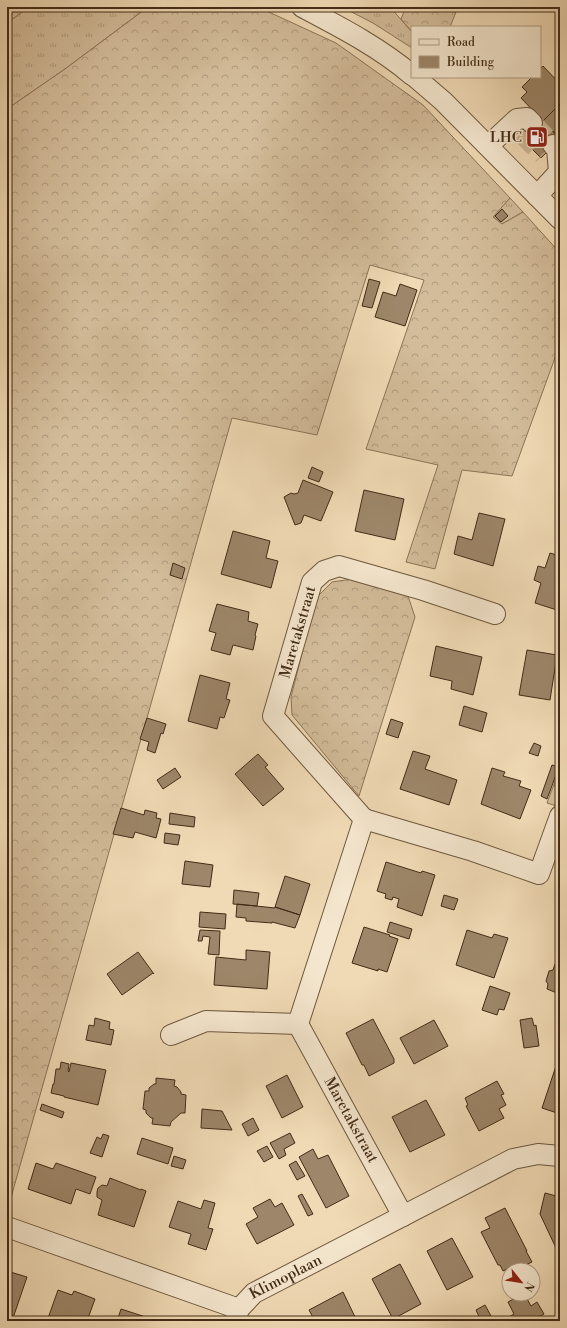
<svg xmlns="http://www.w3.org/2000/svg" width="567" height="1328" font-family="'Libre Bodoni',serif">
<defs>
<pattern id="grass-tufts" width="24" height="20" patternUnits="userSpaceOnUse"><rect width="24" height="20" fill="#d3bc9a"/><path d="M3 7l-1-3M5 7V3M7 7l1-3M15 17l-1-3M17 17v-4M19 17l1-3" fill="none" stroke="#ad997d"/></pattern>
<pattern id="forest-crowns" width="20" height="18" patternUnits="userSpaceOnUse"><rect width="20" height="18" fill="#d3bc9a"/><path d="M2 6a3 3 0 1 1 6 0M12 15a3 3 0 1 1 6 0" fill="none" stroke="#ad997d"/></pattern>
</defs>
<rect width="100%" height="100%" fill="#f0dab5"/>
<filter id="stains"><feTurbulence type="fractalNoise" baseFrequency=".005" numOctaves="4"/><feColorMatrix values="0 0 0 0 .2 0 0 0 0 .09 0 0 0 0 .02 0 0 0 .5 -.17"/></filter>
<radialGradient id="worn" r=".72"><stop offset=".6" stop-color="#630" stop-opacity="0"/><stop offset="1" stop-color="#630" stop-opacity=".3"/></radialGradient>
<path fill="url(#grass-tufts)" stroke="#8b7458" d="M29 7H148L65 69 7 109V23Z
M342 7H390L412 32V48L373 23Z
M510 198 523 212 502 224 493 216Z
M560 768V807L547 803Z"/>
<path fill="url(#forest-crowns)" stroke="#8b7458" d="M7 7H29L7 23Z
M148 7H258L336 43 423 105 510 198 493 217 502 224 523 212 560 253V344L512 476 462 470 435 569 406 562 438 465 366 449 424 280 370 265 317 435 232 418 10 1201 7 1200V376L11 361 7 356V109L65 69Z
M406 7H458L450 27H412V32L401 19Z
M352 579 408 596 415 617 359 796 292 715 291 697 316 598 332 582Z"/>
<path fill="#9d8669" stroke="#432c17" d="M543 66 560 84V104L543 121 521 98 527 92 522 87 532 77H540V69Z
M560 104V139L543 121Z
M539 117 560 138 541 158 519 136Z
M502 209 508 216 501 222 495 216Z
M369 279 380 282 372 308 362 306Z
M400 284 417 290 405 326 375 317 383 292 396 296Z
M312 467 323 472 319 482 308 478Z
M303 480 333 492 321 521 304 515 301 523 295 525 284 497 291 493 294 494 298 493Z
M364 490 404 499 395 540 355 531Z
M479 513 505 519 493 566 454 554 458 536 472 540Z
M233 531 270 541 266 558 278 561 271 588 221 574Z
M550 553 560 556V611L535 603 541 583 534 580 538 566 545 568Z
M173 563 185 568 182 579 170 575Z
M217 604 249 612 248 621 258 624 255 635 256 636 253 650 233 645 230 655 211 650 216 633 209 631Z
M436 646 482 657 473 695 451 689 452 681 430 676Z
M527 650 557 655 550 700 519 695Z
M200 675 230 683 226 699 230 700 224 718 220 717 217 729 188 721Z
M464 706 487 713 482 732 459 725Z
M147 718 166 724 163 734 161 733 155 753 147 750 149 742 140 739Z
M391 719 403 723 398 738 386 734Z
M534 743 541 746 538 756 529 753Z
M413 751 430 756 425 769 457 780 449 805 400 789Z
M258 754 268 765 265 767 284 789 263 806 235 774Z
M552 765 559 767 547 799 541 796Z
M175 768 181 777 163 789 157 780Z
M492 768 505 772 503 776 521 781 519 786 531 790 520 819 481 804Z
M121 808 144 815 145 810 157 813 156 818 161 819 156 838 135 832 133 838 113 834Z
M170 813 195 817 194 827 169 824Z
M165 833 180 835 178 845 164 843Z
M185 861 213 865 210 887 182 884Z
M386 862 421 873 422 871 435 875 422 916 397 907 399 899 393 897 392 900 385 898 386 894 377 891Z
M285 876 310 884 300 915 275 907Z
M234 890 259 893 257 906 233 904Z
M444 895 458 899 454 910 441 906Z
M237 904 275 908V907L300 915 295 928 272 922V923L246 921V918L236 917Z
M200 912 226 914 225 929 199 927Z
M390 922 412 929 409 939 387 932Z
M364 927 390 935 389 936 398 939 387 972 378 969V971L352 963Z
M200 930 220 931 219 955 208 954 210 937 203 936 202 941H198Z
M467 930 492 938 494 934 508 938 494 978 456 965Z
M246 950 270 952 267 989 214 985 216 957 246 960Z
M138 952 154 974 153 973 122 995 107 974Z
M555 964 560 966V997L556 995 557 993 547 989 548 984 546 981 549 971 553 970Z
M490 986 510 993 504 1010 499 1009 497 1015 482 1010Z
M95 1018 110 1022 109 1029 114 1030 111 1045 86 1040 89 1025 94 1026Z
M532 1018 534 1026 536 1025 539 1046 524 1048 520 1020Z
M373 1019 394 1059V1063L369 1076 364 1065H362L346 1033Z
M434 1020 448 1046 414 1064 400 1038Z
M559 1057 560 1058V1114L542 1108Z
M61 1062 69 1064 68 1071 69 1072 71 1063 106 1070 98 1105 64 1097V1096L51 1093 53 1084H54L56 1069H60Z
M287 1075 303 1107 282 1118 266 1086Z
M156 1078 175 1080 174 1086 177 1087 181 1092V1094L186 1095 185 1113H181L171 1122 170 1126 152 1124 153 1118H151L146 1113V1110L143 1109 145 1091H149V1088L154 1084H156Z
M497 1081 504 1094 501 1095 506 1105 499 1109 504 1118 479 1131 466 1106 468 1105 465 1098Z
M426 1100 445 1135 410 1152 392 1117Z
M42 1104 64 1112 62 1118 40 1110Z
M202 1109 222 1111 232 1130 201 1128Z
M253 1118 259 1130 248 1136 242 1124Z
M290 1133 295 1143 284 1149 286 1155 279 1159 270 1143Z
M103 1134 109 1136 102 1157 90 1153 97 1137 101 1139Z
M142 1138 173 1148 168 1164 137 1154Z
M267 1146 273 1157 264 1162 257 1151Z
M313 1149 318 1159 328 1155 349 1196 326 1208 299 1157Z
M174 1156 186 1160 183 1169 171 1166Z
M296 1161 305 1176 297 1180 289 1165Z
M36 1163 53 1169 56 1163 96 1177 90 1194 76 1189 71 1204 28 1189Z
M110 1178 141 1190V1189L146 1191 134 1227 98 1215 102 1200 97 1197V1192L98 1188 102 1185 107 1186Z
M545 1193 560 1197V1249L556 1248 540 1214Z
M302 1194 313 1214 308 1216 298 1196Z
M270 1199 275 1207 282 1203 294 1225 257 1244 246 1224 258 1217 253 1208Z
M204 1200 215 1203 208 1228 213 1229 206 1250 188 1244 191 1234 169 1227 178 1201 201 1209Z
M505 1208 527 1251H526L532 1262 517 1269 515 1265 503 1271 500 1265H498L481 1232 490 1228 485 1218Z
M452 1238 473 1277 447 1290 427 1251Z
M400 1264 421 1304 393 1319 372 1279Z
M7 1271 27 1277 12 1321H7Z
M58 1290 72 1295 74 1291 95 1299 87 1321H47Z
M343 1292 357 1321H315L309 1310Z
M523 1294H530L526 1297 531 1306 537 1302 544 1314 537 1318 539 1321H511L509 1317 514 1314 508 1302Z
M485 1305 491 1316 481 1321 476 1310Z
M121 1309 158 1321H117Z"/>
<g fill="none" stroke-linecap="round" stroke-linejoin="round">
<path stroke="#cdb795" stroke-width="20" stroke-dasharray="20 10" stroke-linecap="butt" d="M532 123 553 145
M521 133 543 155"/>
<g stroke="#6e583e" stroke-width="22">
<g id="minor">
<path d="M302 7C340 27 379 47 412 75"/>
<path d="M415 77 443 101 560 219"/>
<path d="M488 146 517 119 527 118 532 123"/>
<path d="M537 196 559 172 557 149 553 145"/>
<path d="M364 819 473 851 539 874 560 816"/>
<path d="M171 1035 206 1021 298 1024"/>
<path id="s1" d="M403 1216 298 1024 364 819 273 716 312 582 324 571 339 566 423 590 495 614"/>
<path d="M7 1227 239 1309"/>
<path id="s2" d="M235 1321 239 1309 254 1293 513 1159 538 1154 560 1156"/>
</g>
</g>
<use href="#minor" stroke="#f5e7cf" stroke-width="20"/>
</g>
<defs>
<g id="fuel-square" transform="scale(1.15)"><rect x="-9" y="-9" width="18" height="18" rx="4" fill="#8f2418" stroke="#f5e7cf"/><path d="M-5.5-6h7V0h2V4h1.3V-2.5L3-4.5l.8-.8L6-3V5H2.5V1h-1V6h-7ZM-4.2-4.7v3.2H.2V-4.7Z" fill="#fff"/></g>
</defs>
<g fill-rule="evenodd">
<use href="#fuel-square" x="537" y="137"/>
</g>
<g text-anchor="middle" dominant-baseline="central" stroke-width="3" stroke-linejoin="round" paint-order="stroke">
<g font-size="15" fill="#432c17" stroke="#f5e7cf" text-anchor="end">
<text x="522" y="137">LHC</text>
</g>
<g font-size="15" fill="#432c17" stroke="#f5e7cf">
<text stroke="none"><textPath href="#s1" startOffset="659">Maretakstraat</textPath></text>
<text transform="translate(351 1120) rotate(61)">Maretakstraat</text>
<text stroke="none"><textPath href="#s2" startOffset="70">Klimoplaan</textPath></text>
</g>
</g>
<rect width="567" height="1328" fill="none" stroke="#f0dab5" stroke-width="24"/>
<rect x="8" y="8" width="551" height="1312" fill="none" stroke="#432c17" stroke-width="2"/>
<rect x="12" y="12" width="543" height="1304" fill="none" stroke="#432c17"/>
<rect x="411" y="26" width="130" height="52" fill="#f5e7cf" stroke="#ae9c85"/>
<rect x="419" y="39" width="20" height="6" fill="#f5e7cf" stroke="#ae9c85"/>
<text x="447" y="46" font-size="12" fill="#432c17">Road</text>
<rect x="419" y="56" width="20" height="12" fill="#9d8669" stroke="#ae9c85"/>
<text x="447" y="66" font-size="12" fill="#432c17">Building</text>
<g transform="translate(521 1282) rotate(120)"><circle r="19" fill="#f5e7cf" stroke="#ae9c85"/>
<path d="M0-3L7 15L0 10L-7 15Z" fill="#8f2418"/>
<text y="-6" font-size="11" font-weight="bold" text-anchor="middle" fill="#432c17">N</text>
</g>
<rect width="100%" height="100%" filter="url(#stains)"/>
<rect width="100%" height="100%" fill="url(#worn)"/>
</svg>
